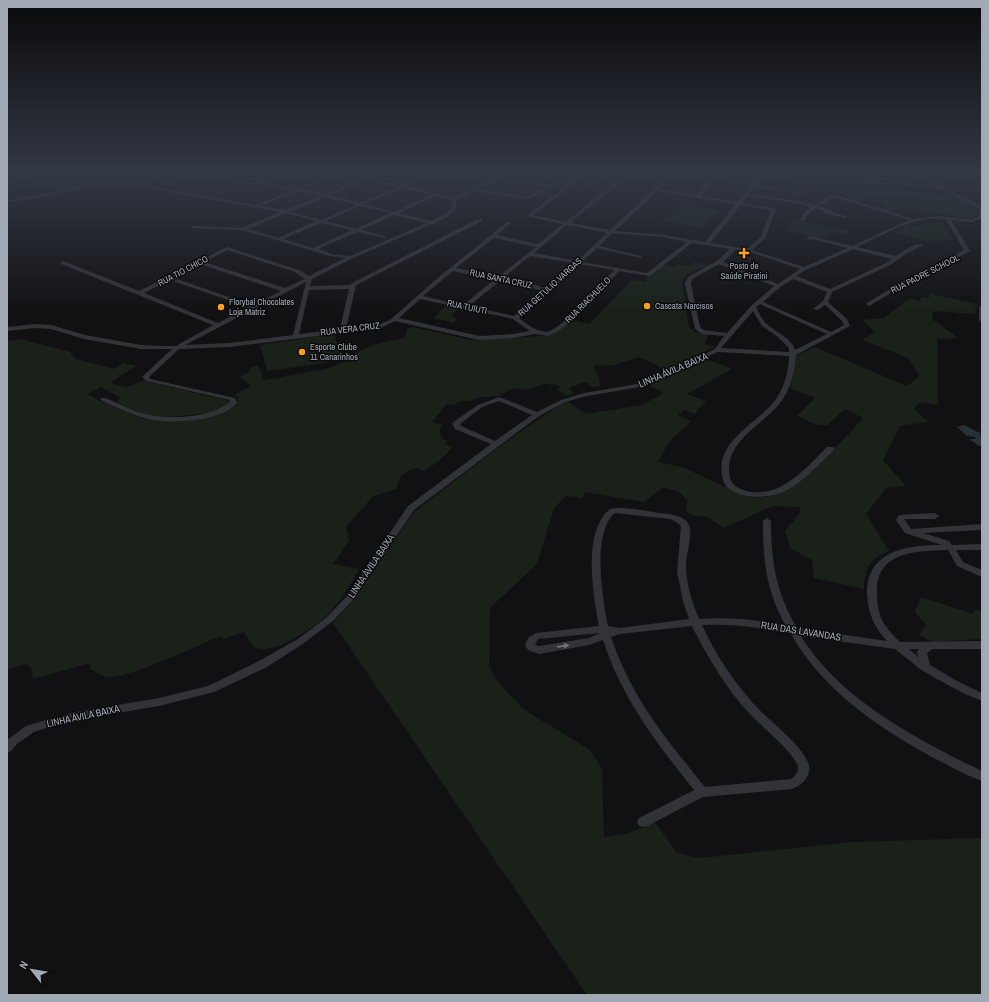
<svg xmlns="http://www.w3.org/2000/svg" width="989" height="1002" font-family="'Archivo Narrow',sans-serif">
<rect width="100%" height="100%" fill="#111113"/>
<path fill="#192119" d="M19 174H38L40 177 24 179 33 182 58 177 60 176 59 174H249L251 177 233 181 177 182 158 186 109 183 63 190 49 186 7 191V177H14Z
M730 174H732L757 177 749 185 727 182Z
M821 186 921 190 922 195C939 196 974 193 979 215L969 219 904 208 887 211 882 209 889 205 817 189Z
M684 203 722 210 701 228 661 221Z
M795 220 849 231 844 235 832 232 821 239 786 230 790 223Z
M925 223H942L953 240 925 241 893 232 908 225 921 226Z
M694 262 708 265 688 274 682 281 689 327 695 332 708 335 705 344 715 347 666 370 639 357 615 365 593 366 599 378 600 387H593L585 382 569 388 574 393 567 396 556 389 560 387 557 385 544 384 525 390 513 388 499 396 480 397 469 401H461L453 405 447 404 432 422 443 425 439 431 442 439 448 441 445 444 453 447 440 460 425 471 417 468C405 472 398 475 397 489L373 496 346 527 349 541 333 564 359 569C351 583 343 598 332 610 320 624 276 655 257 648 252 646 247 637 244 632L223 639 220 636C201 645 124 680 108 677 102 676 96 672 91 670L89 663 45 676 33 678 32 669 27 664 7 669V341L21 339 70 352 76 359 114 369 123 363 136 366 110 383 127 387 143 381 230 401 229 404 212 413 167 417 145 414 116 402 121 398 101 387 88 394 98 400 141 418 154 420 218 414 236 406 239 397 232 396 251 386 239 377 249 372 251 368 258 365 264 380 326 369 354 358V354L375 344 405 338 407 329 413 327 470 340 543 336 552 333 572 320 589 324 632 280 646 282 647 276 664 265 675 267 680 264 690 266Z
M931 294 977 304 975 314 934 311 932 319 958 338 937 339 938 405 920 402 914 409 928 422 900 426 883 460 906 486 886 488 866 514 889 551C868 561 865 566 864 589L814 578 812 560 790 548 785 531 800 513V507L772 506 724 528C719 525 712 519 707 517 698 515 694 518 686 511L687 500 679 492 663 487 644 502 585 492 582 498 566 496 554 508 537 564 490 608 489 665 496 680 523 709 590 750 602 769 604 837 629 833 655 822 677 853 700 858 852 842 982 838V995H587L333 623 351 603 414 512 503 444 567 400 585 414 642 405 664 393 648 385 706 359 732 369 687 394 706 401 695 414 684 410 678 415 691 421 669 442 658 462 682 467 743 495 757 498 768 497 781 492 827 454 840 443 863 418 845 409 827 425H817L797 416 815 398 790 388 796 356 815 347 907 386 920 376 908 358 862 340 875 332 863 320 884 318 910 298 919 301 922 297 929 298Z
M447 305 460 308 451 316 457 318 454 323 433 318Z
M334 334 344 360 267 371 260 345Z
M921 597 973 614 975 609 982 611V639L932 642 919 635 926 625 915 612Z"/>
<path fill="#273137" d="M964 425 980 433 982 445 979 446 969 439H976L975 437 967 436 957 427Z"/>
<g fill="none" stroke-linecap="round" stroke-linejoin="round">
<path fill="#323338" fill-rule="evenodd" d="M41 174H53L7 182V180Z
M169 174H181L134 182 132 181Z
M266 174H272L259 180 271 185 298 189 334 174H341L303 189 325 194 374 174H380L371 178 401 185 427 174H433L405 186 454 198 493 179 469 174H482L552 185 570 176 571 174H575L571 186 533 215 566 222 625 174H630L570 223 610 230 670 174H675L659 189 696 195 717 174H722L701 196 738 202 758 177 738 174 872 182 859 174H865L875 180 876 182 934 185 926 174H930L938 185 980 205 982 207V218L973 222 951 220 970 251 969 252 904 285 869 306 867 305V303L900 283 964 250 946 219C915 215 885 234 857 247L896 256C902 252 916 241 923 245L909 252 890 265 832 292 828 302 847 319 850 326 796 355C795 369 791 387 783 399 766 425 722 440 730 478 733 490 750 493 761 492 786 492 810 464 827 447H833L834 449 833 451C817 466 799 487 778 494 762 498 746 499 731 490 725 487 723 481 722 475 716 438 762 422 778 396 785 385 789 369 789 356L718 352 640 387 587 396 565 402 539 416 499 446 414 510 354 599 333 621 304 643 267 667 214 692 159 706 76 720 49 727 34 732 17 744 11 751 7 753V740L26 726 49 719 76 712 159 698 208 686 259 661 298 639 327 617 348 595 408 506 491 444 455 429 452 423 478 405 499 397 537 412 561 400 584 393 637 384 651 379 715 349 724 336 702 334 695 329 685 284 688 277 717 261 730 249 692 243 650 276 619 271 574 319 557 332 548 336 535 334 513 338 479 340 395 321 381 328 229 347 179 349 149 377 150 379 235 398 237 403C220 422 172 424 148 419 136 416 125 411 113 406 109 404 103 402 100 399L101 398H105C119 403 132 411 146 414 169 420 211 418 230 402V400L146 381 142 377 143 376 172 349H141L84 339 51 329 36 328 7 331V327L36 324 51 325 85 335 141 345 163 346H176L213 325 61 264 60 263 63 261 139 291 227 247 299 270 309 276 345 258 330 256 243 230 193 228 191 227 193 226 242 228 280 212 132 185H95L36 198 7 202V200L36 196 95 183H132L255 205 293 191 269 187 253 180ZM762 178 805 181 936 187 976 207 979 209 980 215 972 220 939 216 913 219 834 194 814 205 797 201 749 194 755 187 802 194 804 193 757 185ZM498 179 548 187 526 197 479 189ZM367 180 397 187 360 203 330 195ZM569 180 568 184 527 216 563 224 538 244 497 235 511 223 507 222 434 281 390 320 380 324 346 329 356 285 482 221V219H478L352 283 350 285 310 286 312 279 353 258 432 224H435V223L446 218 456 209V200L475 191 527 199ZM402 188 431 195 394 212 364 204ZM298 191 321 196 285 210 261 206ZM657 191 736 204 705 242 663 235 615 231ZM436 196 452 200V209L442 216 431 221 399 213ZM747 196 797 203 811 207 806 210 800 220 802 221H804L810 212 816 208 825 211 823 212V213L846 218V216L831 212 833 211V210L819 206 834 197 909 220 852 246 809 236 807 239V240L812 239 848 248 804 267 752 250 765 238 776 209 742 203ZM326 197 356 205 321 220 290 212ZM741 205 771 210 761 237 747 249 710 243ZM360 206 390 213 356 229 326 221ZM286 213 316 221 278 238 248 229ZM395 215 427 223 350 256 332 254 318 249 357 232 385 238V236L361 230ZM321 223 352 230 313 248 283 239ZM567 225 607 233 577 261 534 253ZM612 233 663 237 687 242 647 273 582 262 597 248 641 258V256L599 246ZM494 238 536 247 498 277 456 268ZM853 249 892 259 886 263 830 289 796 276 806 270ZM227 250 295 272 305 279 285 288 204 262ZM735 250 753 253 800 269 778 284 723 262ZM530 256 574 263 548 288 503 278ZM200 264 281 291 252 305 174 278ZM579 264 614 270C602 282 560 332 546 332 535 331 527 324 519 318L551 291ZM719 264 774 286 751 306 727 333 704 330 700 327 691 284 692 279ZM453 271 494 280 463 305 423 296ZM793 279 827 292 823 301 813 309 818 310 825 305 842 321 844 325 831 332 763 302 780 287ZM170 280 248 307 218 323 144 293ZM500 281 545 291 514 316 469 306ZM306 282 293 335 229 343 185 345ZM349 289 340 329 299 334 309 290ZM420 299 513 319 530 331 513 334 479 336 399 318ZM760 304 827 334 795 350C792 338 775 332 767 324 762 320 759 313 756 307ZM753 311 762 326 778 337 789 348V352L721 348ZM499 401 532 415 495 441 461 426 460 424 482 407Z
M604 174H609L587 189 583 188Z
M235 179 260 184 262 185 260 186 234 181V179Z
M982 305V322L979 320V307Z
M610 509C623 506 640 510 653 512 663 514 684 513 689 525 693 535 686 554 686 565 686 583 692 602 699 619 728 617 757 619 786 626 766 591 763 560 763 521L767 518 771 521C771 562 776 592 797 628L887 641C874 627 868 613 867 594 867 550 907 545 942 545L905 533 896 520 899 515 935 513 939 516 935 519H904L911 529 982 524V530L923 533 949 541 952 545 982 544V550H956L963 562 982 570V577L957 566 948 550C917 551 876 551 877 592 877 617 883 625 900 642L982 641V649H932L927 653 930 665 957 681 982 693V701L965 694 935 678 920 669 895 649 801 636C838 698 919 741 982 771V781C965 775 948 765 932 757 877 727 822 689 791 634 759 627 734 624 702 625 714 652 732 679 752 702 765 718 805 746 809 766 811 777 801 786 792 789L703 797 647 826 643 827 639 826 637 822 639 818 694 790C657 744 621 697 603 640L589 645 539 654 528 650 525 645 529 637 536 633 599 626C593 596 582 531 610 509ZM615 513 670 519 675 521 681 526 677 572 683 601 689 619 620 628 608 626C603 600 591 533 615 513ZM692 626C705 653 728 691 749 713 760 725 791 750 797 764 800 770 796 775 791 779L705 787C666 739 631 697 611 637L620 634ZM600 633 589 638 539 646 535 645 538 639ZM909 649H919L917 652 918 657Z"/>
</g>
<defs><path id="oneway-solid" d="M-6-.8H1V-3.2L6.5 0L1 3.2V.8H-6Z"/></defs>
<use fill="#6f747c" href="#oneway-solid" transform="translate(563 646) rotate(-8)"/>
<linearGradient id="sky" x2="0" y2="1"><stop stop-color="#09090a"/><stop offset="0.55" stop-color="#323844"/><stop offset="1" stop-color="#323844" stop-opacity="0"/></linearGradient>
<rect width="989" height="315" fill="url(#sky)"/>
<g fill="#fe9f1e" stroke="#0c0c0e" stroke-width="1.5">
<path d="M742 247h4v4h4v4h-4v4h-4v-4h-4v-4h4z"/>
<circle cx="647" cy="306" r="4"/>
<circle cx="221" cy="307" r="4"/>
<circle cx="302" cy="352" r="4"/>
</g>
<g text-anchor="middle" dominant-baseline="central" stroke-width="3" stroke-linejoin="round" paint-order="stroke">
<g font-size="9" fill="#a1a9b4" stroke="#0c0c0e" text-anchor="start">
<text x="744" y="266" text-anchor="middle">Posto de<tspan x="744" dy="10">Saúde Piratini</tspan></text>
<text x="229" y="302">Florybal Chocolates<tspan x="229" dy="10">Loja Matriz</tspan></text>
<text x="655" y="306">Cascata Narcisos</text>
<text x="310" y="347">Esporte Clube<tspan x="310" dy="10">11 Canarinhos</tspan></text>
</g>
<g font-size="9" fill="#a1a9b4" stroke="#0c0c0e">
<text transform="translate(183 271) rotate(-28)">RUA TIO CHICO</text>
<text transform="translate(925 274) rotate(-27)">RUA PADRE SCHOOL</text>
<text transform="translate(501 279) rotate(12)">RUA SANTA CRUZ</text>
<text transform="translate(550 287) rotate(-42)">RUA GETÚLIO VARGAS</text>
<text transform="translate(588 300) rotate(-45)">RUA RIACHUELO</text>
<text transform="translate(467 307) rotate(12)">RUA TUIUTI</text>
<text transform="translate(350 329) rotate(-7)">RUA VERA CRUZ</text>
</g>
<g font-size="10" fill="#a1a9b4" stroke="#0c0c0e">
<text transform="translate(673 370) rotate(-23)">LINHA ÁVILA BAIXA</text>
<text transform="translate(371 566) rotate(-56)">LINHA ÁVILA BAIXA</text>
<text transform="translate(801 631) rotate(9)">RUA DAS LAVANDAS</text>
<text transform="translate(83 716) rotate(-12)">LINHA ÁVILA BAIXA</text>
</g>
</g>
<rect width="989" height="1002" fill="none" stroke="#a1a9b4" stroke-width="16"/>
<g transform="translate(32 970) rotate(301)" stroke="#0c0c0e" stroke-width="3" paint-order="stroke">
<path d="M0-3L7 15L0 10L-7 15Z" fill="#a1a9b4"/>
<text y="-6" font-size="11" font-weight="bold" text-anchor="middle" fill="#a1a9b4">N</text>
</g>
</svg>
